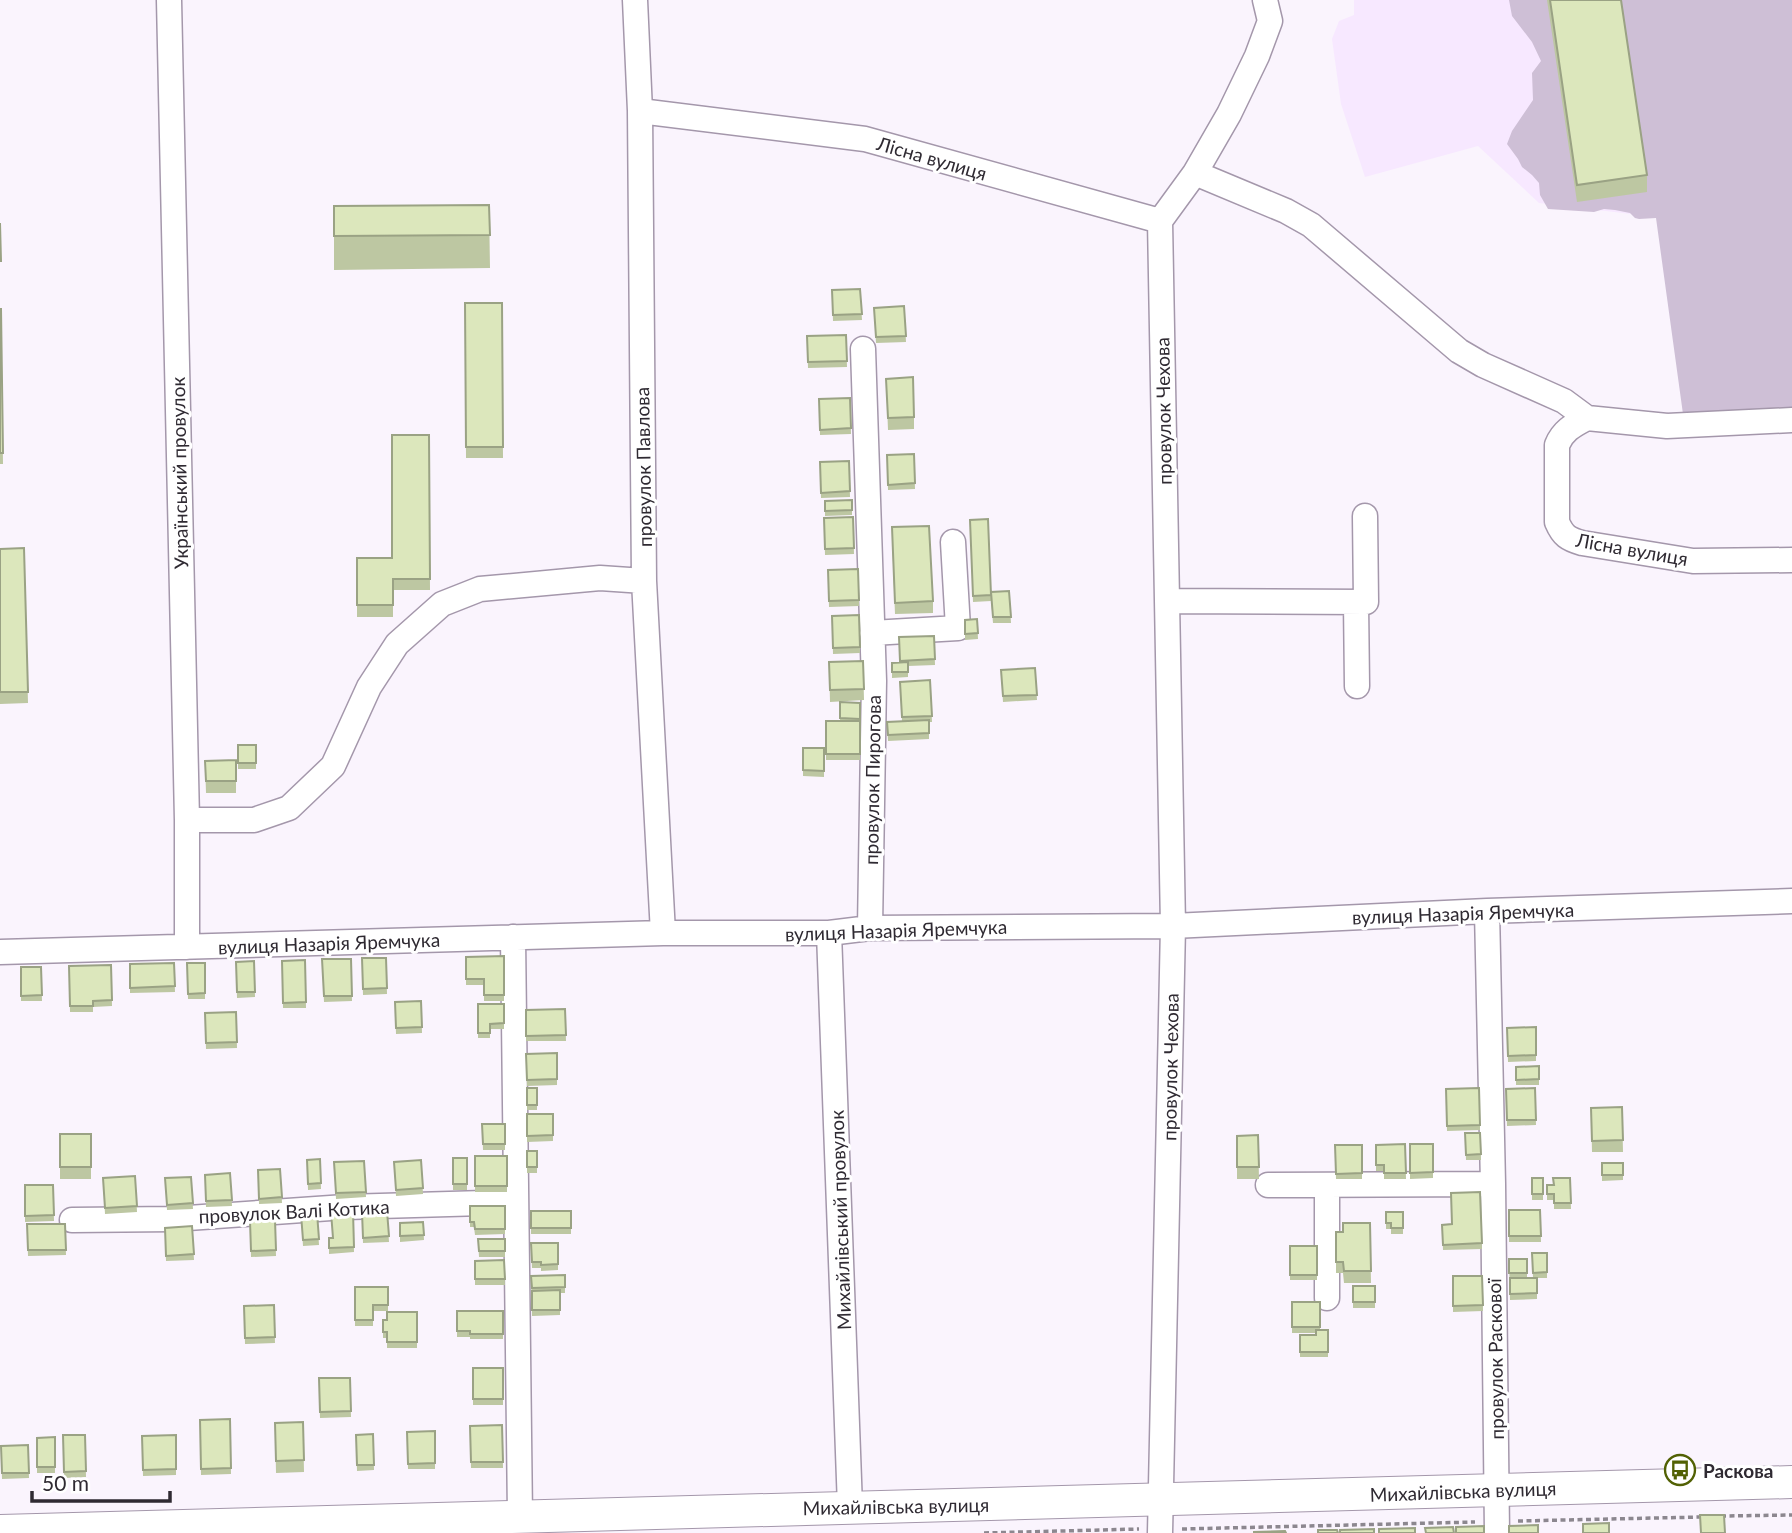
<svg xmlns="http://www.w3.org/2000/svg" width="1792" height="1533" font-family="Lato,sans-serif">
<rect width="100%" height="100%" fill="#faf4fd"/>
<path fill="#f7e8ff" d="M1354 0H1627L1656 217 1539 203 1478 146 1365 177 1341 104 1332 39 1339 21 1354 15Z"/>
<path fill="#cebfd6" d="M1509 0H1792V407L1683 414 1656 218 1639 219 1635 218 1630 213 1615 210 1604 209 1594 212 1548 209 1540 195 1539 183 1532 175 1522 167 1518 159 1507 144 1512 131 1533 100 1532 73 1541 61 1532 42 1512 16Z"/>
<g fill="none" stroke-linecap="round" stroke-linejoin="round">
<g stroke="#a497ab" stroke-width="27">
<path id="minor" d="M169 0 187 820V947
M635 0 640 111 644 581 663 933
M1265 0 1270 21 1257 56 1229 114 1195 173 1286 211 1311 225 1459 351 1483 365 1564 401 1587 418 1667 426 1792 420
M640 111 865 139 1160 221 1195 173
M1160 221 1173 926 1160 1533
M863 349 874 681 870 928
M1587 418C1574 425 1563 430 1557 445V522C1563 536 1568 539 1582 543L1693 561 1792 560
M1167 601 1366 602 1365 516
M1356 602 1357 686
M872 633 958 628 953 542
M187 820H254L289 808 333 766 369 687 397 644 442 604 480 589 600 578 644 581
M1487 911 1493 1184 1497 1533
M829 933 850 1507
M513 937 520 1517
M0 952 663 933H829L870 928 1173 926 1487 911 1792 901
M1268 1185 1493 1184
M1327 1185V1298
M72 1220 174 1219 345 1207 516 1202"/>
</g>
<g stroke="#a497ab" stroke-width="34">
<path id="major" d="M0 1531 1792 1482"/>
</g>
<path stroke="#8c878f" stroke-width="3.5" stroke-dasharray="5 3.5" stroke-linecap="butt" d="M1721 1516 1792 1515
M1518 1521 1702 1517
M1182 1529 1475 1522
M984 1533 1139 1529"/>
<use href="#minor" stroke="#fff" stroke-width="24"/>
<use href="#major" stroke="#fff" stroke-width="32"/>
</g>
<path fill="#bdc7a2" d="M1547 0H1621L1647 175V192L1577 202Z
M489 205 490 268 334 270V206Z
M860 289 862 320 833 321 832 290Z
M465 303H502L503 458H466Z
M904 306 906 342 876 343 874 308Z
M0 309H1L3 464H0Z
M846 335 847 367 808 368 807 336Z
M886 379 914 417V429L888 430Z
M850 398 851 434 820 435 819 399Z
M429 435 430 590H393V617H357V558H392Z
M914 454 915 489 888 490 887 455Z
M849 461 850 497 821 498 820 462Z
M852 500V515L825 516V501Z
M853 517 854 554 825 555 824 518Z
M970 520 991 595 1009 591 1011 623H993L991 599V601L973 602Z
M892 539 933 601V613L895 614Z
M24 548 28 703 0 704V549Z
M828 570 859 600V606L829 607Z
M859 615 860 653 833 654 832 616Z
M977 619 978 639 965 640V620Z
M934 636 935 665 908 666V677L892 678V663L900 662 899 637Z
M863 661 864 700 830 702 829 662Z
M1035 668 1037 700 1003 702 1001 670Z
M930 680 932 722H929V739L888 741 887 722 902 721 900 682Z
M840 702 860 703V760H826V721H840Z
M238 745H256V769H238Z
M803 748H824V777L803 776Z
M236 760V793H206L205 761Z
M504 956V1001H484V985H466V957Z
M362 958H386L387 994 363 995Z
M322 959H351L352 1001 324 1002Z
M305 960 306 1008H283L282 961Z
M254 961 255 997 237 998 236 962Z
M174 963 175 992 130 993V964Z
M187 963H205V999H188Z
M111 965 112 1006 93 1007V1012H70L69 966Z
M21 967H41L42 1001H21Z
M421 1001 422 1033 396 1034 395 1002Z
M478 1004H504V1029H490V1038H478Z
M565 1009 566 1041H526V1010Z
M236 1012 237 1048 206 1049 205 1013Z
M1536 1027V1061L1508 1062 1507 1028Z
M557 1053V1085L527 1086 526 1054Z
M1539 1066V1085H1516V1067Z
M527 1088H537V1110H527Z
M1535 1088 1536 1125 1507 1126 1506 1089Z
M1446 1089 1480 1125V1130L1447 1131Z
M1622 1107 1623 1152H1592L1591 1108Z
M527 1114H553V1141L527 1142Z
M482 1124H505V1150H483Z
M1465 1133H1480L1481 1160H1466Z
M60 1134H91V1179H60Z
M1258 1135 1259 1179H1237V1136Z
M1405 1144 1406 1179H1384V1171H1376V1145Z
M1410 1144H1433V1178L1410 1179Z
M1335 1145H1362V1179H1336Z
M527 1151H537V1173H527Z
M475 1156H507V1192H475Z
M453 1158H467V1190H453Z
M320 1159 321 1189 308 1190 307 1160Z
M421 1160 423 1194 396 1196 394 1162Z
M364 1161 366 1197 336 1199 334 1162Z
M1602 1163H1623V1180L1602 1181Z
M280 1169 282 1203 259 1204 258 1170Z
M230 1173 232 1206 206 1207 205 1175Z
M135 1176 137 1212 105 1214 103 1178Z
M191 1177 193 1209 167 1210 165 1178Z
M1532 1178H1543V1200H1532Z
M1570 1178 1571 1209H1554V1200H1547V1185H1553Z
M25 1185H53L54 1221 25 1222Z
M1480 1192 1482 1249 1443 1250 1442 1225 1452 1224Z
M470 1206H505V1234L475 1235 474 1227H470Z
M1509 1210H1540L1541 1242H1509Z
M353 1211 354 1252 329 1254V1238H332Z
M387 1211 389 1242 363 1243 362 1212Z
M531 1211H571V1234H531Z
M1386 1212H1403V1234H1391V1229H1386Z
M317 1213 319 1245 303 1246 301 1214Z
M275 1220 276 1256 251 1257 250 1221Z
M423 1222 424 1240 400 1242V1223Z
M1370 1223 1371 1283H1344L1343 1273H1336V1232H1343Z
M27 1224H65L66 1255 28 1256Z
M192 1226 194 1260 166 1261 165 1228Z
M478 1239H505V1257H479Z
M531 1243H558V1270L541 1271V1268H532Z
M1290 1246H1317V1280H1290Z
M1532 1253H1547V1278H1537V1299L1510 1300 1509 1259H1527V1278H1533Z
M504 1260 505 1285H475V1261Z
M565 1275V1293H560V1315L532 1316 531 1276Z
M1453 1276H1482L1483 1311 1453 1312Z
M1353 1286H1375V1308H1353Z
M355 1287H388V1311H373V1326H355Z
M1292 1302H1320V1330H1328V1357H1300V1335H1316V1333H1292Z
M274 1305 275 1343 245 1344 244 1306Z
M457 1311H503V1339H470V1337H457Z
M417 1312V1348H387V1338H383V1320H387Z
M473 1368H503V1405H473Z
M319 1378H350L351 1417 320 1418Z
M230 1419 231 1474 201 1475 200 1420Z
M303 1422 304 1472 276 1473 275 1423Z
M502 1425 503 1468H471L470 1426Z
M435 1431V1469H408L407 1432Z
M373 1434 374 1470 357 1471 356 1435Z
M63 1435H85L86 1477 64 1478Z
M176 1435V1475L143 1476 142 1436Z
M55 1437V1473H37V1438Z
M28 1445 29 1478 2 1479 1 1446Z"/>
<path fill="#dce7bc" stroke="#9aa284" stroke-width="2" d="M1550 0H1621L1647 175 1577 185Z
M489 205 490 235 334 236V206Z
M0 223 1 261H0Z
M860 289 862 314 833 315 832 290Z
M465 303H502L503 447H466Z
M904 306 906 336 876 337 874 308Z
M0 309H1L3 453H0Z
M846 335 847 361 808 362 807 336Z
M913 377 914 417 888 418 886 379Z
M850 398 851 428 820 430 819 399Z
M392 435H429L430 579H393V605H357V558H392Z
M914 454 915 483 888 485 887 455Z
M849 461 850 491 821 493 820 462Z
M852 500V510L825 511V501Z
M853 517 854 548 825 549 824 518Z
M988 519 991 595 973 596 970 520Z
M929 526 933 601 895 603 892 527Z
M24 548 28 692H0V549Z
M858 569 859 600 829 601 828 570Z
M1009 591 1011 617H993L991 592Z
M859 615 860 647 833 648 832 616Z
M977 619 978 633 965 634V620Z
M934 636 935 659 900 661 899 637Z
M863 661 864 689 830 690 829 662Z
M908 662V672H892V663Z
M1035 668 1037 695 1003 696 1001 670Z
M930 680 932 716 902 717 900 682Z
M840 702 860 703V719L840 718Z
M929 720V733L888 735 887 722Z
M826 721H860V754H826Z
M238 745H256V763H238Z
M803 748H824V771L803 770Z
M236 760V781H206L205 761Z
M504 956V995H484V979H466V957Z
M362 958H386L387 988 363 989Z
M322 959H351L352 996H324Z
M305 960 306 1002 283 1003 282 961Z
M254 961 255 992H237L236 962Z
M174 963 175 986 130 988V964Z
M187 963H205V993L188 994Z
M111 965 112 1000 93 1001V1006H70L69 966Z
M21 967H41L42 995 21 996Z
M421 1001 422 1027 396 1028 395 1002Z
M478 1004H504V1023L490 1024V1033H478Z
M565 1009 566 1035 526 1036V1010Z
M236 1012 237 1042 206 1043 205 1013Z
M1536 1027V1055L1508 1056 1507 1028Z
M557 1053V1079L527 1080 526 1054Z
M1539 1066V1079L1516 1080V1067Z
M527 1088H537V1105H527Z
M1479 1088 1480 1125 1447 1126 1446 1089Z
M1535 1088 1536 1120H1507L1506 1089Z
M1622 1107 1623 1140 1592 1141 1591 1108Z
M527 1114H553V1135L527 1136Z
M482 1124H505V1144H483Z
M1465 1133H1480L1481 1154 1466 1155Z
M60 1134H91V1167H60Z
M1258 1135 1259 1167H1237V1136Z
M1405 1144 1406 1173H1384V1165H1376V1145Z
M1410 1144H1433V1172L1410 1173Z
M1335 1145H1362V1173L1336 1174Z
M527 1151H537V1167H527Z
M475 1156H507V1186H475Z
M453 1158H467V1184H453Z
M320 1159 321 1183 308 1184 307 1160Z
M421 1160 423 1188 396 1190 394 1162Z
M364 1161 366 1192 336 1193 334 1162Z
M1602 1163H1623V1175H1602Z
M280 1169 282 1197 259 1199 258 1170Z
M230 1173 232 1200 206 1201 205 1175Z
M135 1176 137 1206 105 1208 103 1178Z
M191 1177 193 1203 167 1205 165 1178Z
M1532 1178H1543V1194H1532Z
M1553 1178H1570L1571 1203H1554V1194H1547V1185H1554Z
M25 1185H53L54 1215 25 1216Z
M1480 1192 1482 1243 1443 1245 1442 1225 1452 1224 1451 1193Z
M470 1206H505V1229H475L474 1222H470Z
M1509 1210H1540L1541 1236H1509Z
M353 1211 354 1247 329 1248V1238H333L331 1212Z
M387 1211 389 1236 363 1238 362 1212Z
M531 1211H571V1228H531Z
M1386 1212H1403V1228H1391V1223H1386Z
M317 1213 319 1239 303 1240 301 1214Z
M275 1220 276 1250 251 1251 250 1221Z
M423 1222 424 1235 400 1236V1223Z
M1343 1223H1370L1371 1271H1344L1343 1262H1336V1232H1343Z
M27 1224H65L66 1250H28Z
M192 1226 194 1254 166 1256 165 1228Z
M478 1239H505V1251H479Z
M531 1243H558V1264L541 1265V1262H532Z
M1290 1246H1317V1275H1290Z
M1532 1253H1547V1272L1533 1273Z
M1509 1259H1527V1273H1509Z
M504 1260 505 1279H475V1261Z
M565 1275V1287L532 1288 531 1276Z
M1453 1276H1482L1483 1305 1453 1306Z
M1510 1278H1537V1293L1510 1294Z
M1353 1286H1375V1302H1353Z
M355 1287H388V1305H373V1320H355Z
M560 1290V1310H532V1291Z
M1292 1302H1320V1327H1292Z
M274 1305 275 1337 245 1338 244 1306Z
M457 1311H503V1334H470V1331H457Z
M387 1312H417V1342H387V1332H383V1320H387Z
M1316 1330H1328V1352H1300V1335H1316Z
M473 1368H503V1399H473Z
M319 1378H350L351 1411 320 1412Z
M230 1419 231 1468 201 1469 200 1420Z
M303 1422 304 1460 276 1461 275 1423Z
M502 1425 503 1462H471L470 1426Z
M435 1431V1463L408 1464 407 1432Z
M373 1434 374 1465H357L356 1435Z
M63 1435H85L86 1471 64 1472Z
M176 1435V1469L143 1470 142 1436Z
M55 1437V1467H37V1438Z
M28 1445 29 1473H2L1 1446Z
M1700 1515H1724L1725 1533H1701Z
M1609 1523V1533H1583V1524Z
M1538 1525V1533H1509V1526Z
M1484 1526V1533H1456V1527Z
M1453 1527 1454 1533H1426L1425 1528Z
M1415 1528V1533H1379V1529Z
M1374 1529V1533H1340V1530Z
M1318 1530H1337L1338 1533H1318Z
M1285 1531 1286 1533H1254V1532Z"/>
<defs>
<g id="bus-ring" transform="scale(1.575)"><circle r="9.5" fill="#fff" stroke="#526104" stroke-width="1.5"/><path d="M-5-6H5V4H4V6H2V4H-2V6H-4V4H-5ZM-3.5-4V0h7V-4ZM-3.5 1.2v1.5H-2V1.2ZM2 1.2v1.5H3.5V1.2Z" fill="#526104"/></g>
</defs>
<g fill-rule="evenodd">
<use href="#bus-ring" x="1680" y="1470"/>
</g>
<g text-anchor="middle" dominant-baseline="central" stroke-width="6" stroke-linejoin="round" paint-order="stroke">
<g font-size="19" fill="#2f2a32" stroke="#fff">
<text transform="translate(932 158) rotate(16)">Лісна вулиця</text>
<text transform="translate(1163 411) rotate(-91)">провулок Чехова</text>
<text transform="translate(643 467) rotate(-91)">провулок Павлова</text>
<text transform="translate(179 473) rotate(-91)">Український провулок</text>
<text transform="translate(1632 549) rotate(10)">Лісна вулиця</text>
<text transform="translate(872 780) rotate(-89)">провулок Пирогова</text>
<text transform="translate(1463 913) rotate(-2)">вулиця Назарія Яремчука</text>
<text transform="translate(896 930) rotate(-2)">вулиця Назарія Яремчука</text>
<text transform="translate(329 943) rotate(-2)">вулиця Назарія Яремчука</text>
<text transform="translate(1170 1067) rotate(-89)">провулок Чехова</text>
<text transform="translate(294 1211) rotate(-3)">провулок Валі Котика</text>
<text transform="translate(840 1220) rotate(-92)">Михайлівський провулок</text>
<text transform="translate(1495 1359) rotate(-91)">провулок Раскової</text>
<text transform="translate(1463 1491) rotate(-2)">Михайлівська вулиця</text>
<text transform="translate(896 1506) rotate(-1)">Михайлівська вулиця</text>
</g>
<g font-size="19" font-weight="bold" fill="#2f2a32" stroke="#fff" text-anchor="start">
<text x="1703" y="1470">Раскова</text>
</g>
</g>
<path d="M32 1491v10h138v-10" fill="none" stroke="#2f2a32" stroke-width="3.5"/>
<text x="42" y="1491" font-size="21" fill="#2f2a32" stroke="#ffffff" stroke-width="5" paint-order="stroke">50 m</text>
</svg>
